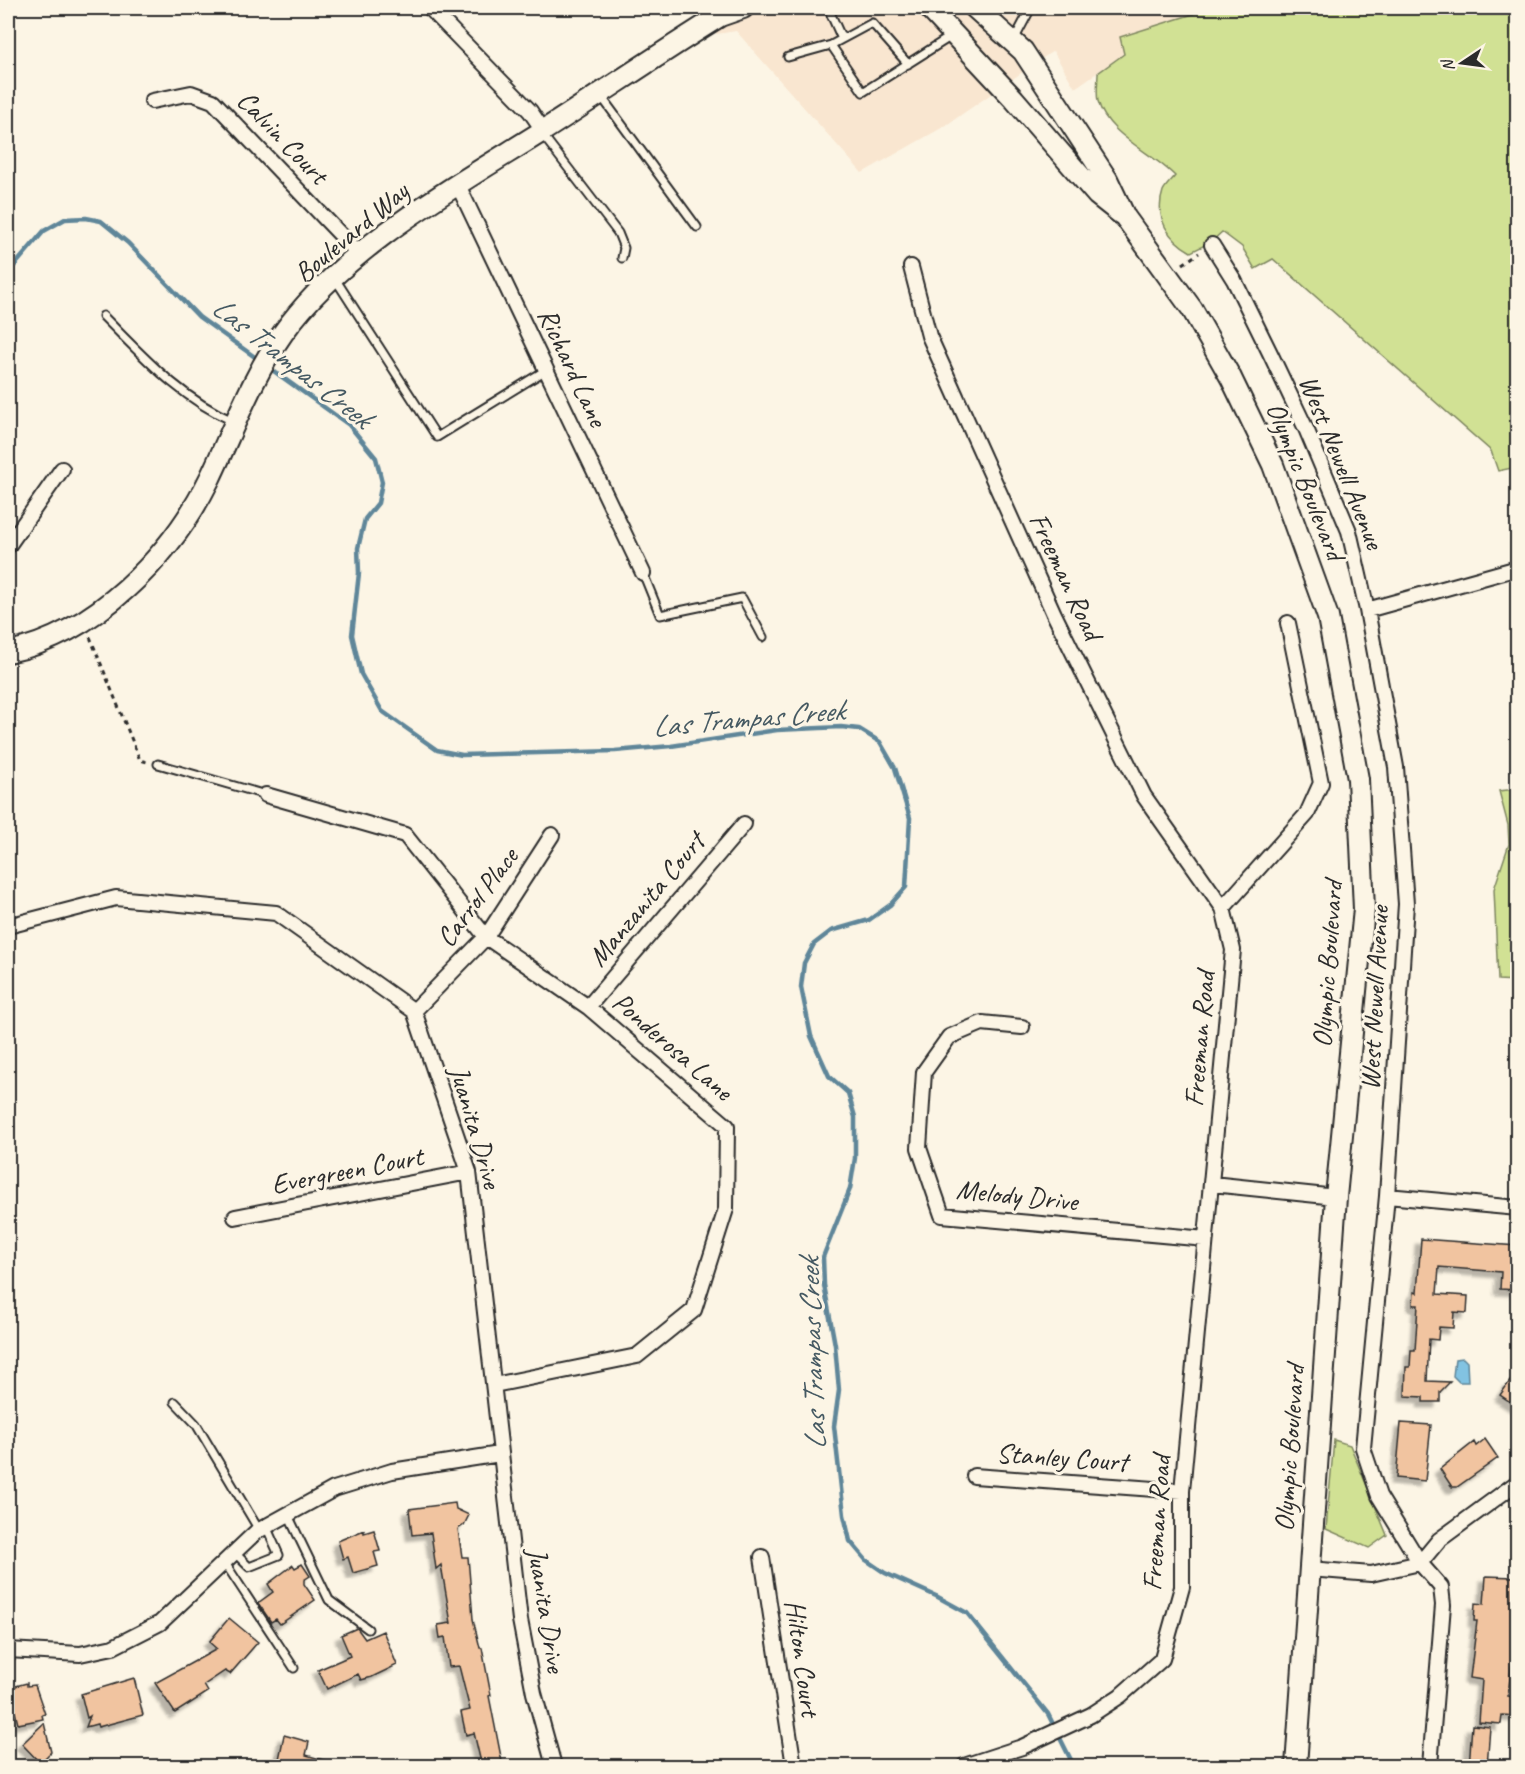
<svg xmlns="http://www.w3.org/2000/svg" width="1525" height="1774" font-family="Caveat,sans-serif">
<defs>
<filter id="shadow"><feDropShadow dx="-5.5" dy="5.5" stdDeviation="1.5" flood-color="#0004"/></filter>
</defs>
<rect width="100%" height="100%" fill="#fcf5e5"/>
<filter id="ink" filterUnits="userSpaceOnUse"><feTurbulence type="fractalNoise" baseFrequency=".0167" numOctaves="2"/><feDisplacementMap in="SourceGraphic" scale="12" xChannelSelector="R" yChannelSelector="G"/><feConvolveMatrix kernelMatrix="1 2 1 2 8 2 1 2 1" color-interpolation-filters="sRGB"/></filter>
<g filter="url(#ink)">
<path fill="#f9e6d0" d="M695 8H1201L1124 54 1075 88 1053 51 945 126 862 173 736 31 717 34Z"/>
<path fill="#d1e194" stroke="#7e8660" stroke-width="1.5" d="M1201 8H1517V467L1498 471 1491 451 1273 259 1255 269 1242 247 1222 232 1211 242 1191 252C1169 240 1154 218 1163 191 1165 186 1172 180 1175 176 1152 152 1107 135 1098 101 1096 93 1098 81 1098 73L1124 54 1120 37 1193 14Z
M1517 789V981L1498 980 1494 889 1509 844 1508 825 1499 791Z
M1334 1440 1350 1445 1387 1535 1369 1548 1326 1529Z"/>
<path fill="#82c3e2" stroke="#5f8699" stroke-width="1.5" d="M1463 1358 1467 1362 1468 1382H1459L1453 1376 1455 1359Z"/>
<g fill="none" stroke-linecap="round" stroke-linejoin="round">
<path stroke="#5f8699" stroke-width="4.5" d="M8 273 44 231 65 219 86 218 101 221 128 243 199 317 259 360
M268 367 349 425 376 458 382 482 378 503 365 519 358 548 359 573 352 635 361 674 382 711 437 750 462 755 615 751 671 746 777 730 841 727 859 729 880 742 895 768 910 818 906 887 890 905 869 920 831 931 814 944 804 963 801 987 811 1036 829 1076 848 1093 855 1117V1158L850 1189 823 1257 824 1285 835 1345 839 1390 834 1426 844 1515 850 1541 866 1560 885 1573 936 1596 967 1613 1048 1714 1074 1766"/>
</g>
<path fill="#f1c4a0" stroke="#2b2b2b" stroke-width="1.5" filter="url(#shadow)" d="M1421 1239 1518 1246V1290L1500 1289 1501 1272 1439 1267 1437 1294 1468 1296 1467 1313 1454 1312 1453 1328 1439 1327 1438 1340 1429 1339 1427 1381 1450 1382 1440 1392V1402H1423V1397L1405 1396 1406 1367H1410L1411 1350H1415L1418 1305H1413L1414 1292 1417 1293Z
M1510 1381 1518 1387V1407L1500 1395Z
M1401 1423 1431 1425 1425 1481 1396 1478Z
M1485 1439 1498 1458 1457 1487H1452L1440 1469 1474 1442 1476 1446Z
M455 1503 456 1509 469 1515 464 1525 458 1529 462 1557H468L473 1619 480 1648H482L491 1695 489 1696 503 1767H482L474 1733 466 1735 461 1712 470 1710 459 1666 449 1667 445 1637 440 1638 438 1625 451 1623 441 1565 436 1569 431 1533 412 1535 409 1509Z
M364 1530V1533L374 1530 380 1551 374 1552 378 1566 353 1573 348 1557 343 1559 338 1541Z
M302 1564 310 1576 304 1580V1584L315 1600 280 1624 276 1619 271 1622 258 1603 273 1592 268 1584 293 1565 295 1568Z
M1486 1576 1514 1577 1512 1605H1518L1508 1696 1518 1697V1716L1502 1715 1501 1724 1479 1722 1482 1680 1470 1678 1477 1621H1474L1475 1603 1484 1604Z
M229 1618 258 1642 230 1674 225 1671 204 1685 208 1692 175 1713 155 1683 217 1649 209 1642Z
M357 1628 365 1639 383 1631 397 1665 372 1677 361 1680 358 1674 327 1689 318 1670 350 1656 341 1635Z
M134 1678 143 1715 98 1727 97 1724 86 1727 90 1716 87 1718 81 1694Z
M27 1683V1686L35 1685 45 1714 42 1715 43 1719 18 1724 14 1708 10 1709 8 1688Z
M44 1723 51 1752 40 1763 22 1744Z
M1472 1725 1490 1727 1487 1767H1469Z
M284 1735 309 1742 306 1755 334 1763 333 1767 278 1764Z"/>
<g fill="none" stroke-linecap="round" stroke-linejoin="round">
<g stroke="#2b2b2b" stroke-width="11">
<path id="lane" d="M828 8 842 39
M1014 40 1031 8
M788 57 831 45
M908 64 872 23 831 45 863 92C893 73 923 54 953 35
M601 96 697 227
M542 134 618 233 624 248 622 258
M334 277 437 437 546 370
M103 316C143 356 181 399 233 421
M643 573 660 615 742 598 763 637
M158 764 266 795
M175 1402 196 1424 259 1530
M287 1513 329 1600 368 1629
M235 1553 249 1567 279 1555 266 1526
M225 1563 294 1668"/>
</g>
<g stroke="#2b2b2b" stroke-width="18">
<path id="street" d="M430 8 530 111 543 130
M152 101 191 93 213 101 360 255
M457 183 643 573
M1212 245 1234 280 1270 353 1307 431 1349 531 1367 610 1396 767 1406 904 1387 1196 1363 1448 1379 1496 1420 1563 1441 1587 1443 1605 1430 1766
M911 267 929 336 1054 614 1144 796 1223 908 1233 950 1182 1491V1587L1162 1659 1120 1696 1091 1715 1022 1747 964 1766
M8 546 62 469
M1367 610 1518 568
M266 795 405 835 486 937 588 1007 727 1126 726 1209 694 1310 637 1356 494 1385
M1223 908 1307 814 1321 783 1288 623
M8 926 116 898 276 913 414 1011 469 1172 520 1620 534 1693 554 1766
M588 1007 744 824
M414 1011 486 937 552 835
M1022 1027 982 1023 949 1037 924 1072 919 1148 942 1215 1206 1239
M1212 1184 1336 1197
M1387 1196 1518 1208
M235 1217 469 1172
M974 1476 1182 1491
M762 1557 794 1766
M1309 1569 1371 1574 1420 1563 1439 1540 1518 1482
M8 1650 80 1654 113 1647 160 1623 256 1532 334 1489 392 1471 500 1454"/>
</g>
<g stroke="#2b2b2b" stroke-width="24">
<path id="secondary" d="M929 8 1014 99 1097 195 1121 214
M975 8 1023 51 1107 179 1125 217 1192 309 1231 378 1273 465 1328 617 1358 779 1364 909 1336 1197 1296 1766
M8 652C94 635 172 556 210 478 233 430 252 377 283 333 343 249 452 188 538 134 599 95 659 54 720 16L743 8"/>
</g>
<path stroke="#2b2b2b" stroke-width="3" stroke-dasharray="4.5 4.5" stroke-linecap="butt" d="M1183 264 1199 253
M90 637 140 760 147 762"/>
<use href="#lane" stroke="#fcf5e5" stroke-width="7"/>
<use href="#street" stroke="#fcf5e5" stroke-width="14"/>
<use href="#secondary" stroke="#fcf5e5" stroke-width="20"/>
</g>
</g>
<g text-anchor="middle" dominant-baseline="central" stroke-width="6" stroke-linejoin="round" paint-order="stroke">
<g font-size="28" fill="#2b2b2b" stroke="#fcf5e5">
<text transform="translate(283 137) rotate(46)">Calvin Court</text>
<text transform="translate(351 232) rotate(-40)">Boulevard Way</text>
<text transform="translate(573 367) rotate(65)">Richard Lane</text>
<text transform="translate(1342 462) rotate(68)">West Newell Avenue</text>
<text transform="translate(1306 481) rotate(68)">Olympic Boulevard</text>
<text transform="translate(1066 576) rotate(65)">Freeman Road</text>
<text transform="translate(477 897) rotate(-53)">Carrol Place</text>
<text transform="translate(646 899) rotate(-50)">Manzanita Court</text>
<text transform="translate(1327 964) rotate(-86)">Olympic Boulevard</text>
<text transform="translate(1374 998) rotate(-87)">West Newell Avenue</text>
<text transform="translate(1199 1039) rotate(-85)">Freeman Road</text>
<text transform="translate(673 1046) rotate(41)">Ponderosa Lane</text>
<text transform="translate(476 1127) rotate(74)">Juanita Drive</text>
<text transform="translate(347 1170) rotate(-11)">Evergreen Court</text>
<text transform="translate(1017 1195) rotate(6)">Melody Drive</text>
<text transform="translate(1289 1448) rotate(-86)">Olympic Boulevard</text>
<text transform="translate(1062 1457) rotate(4)">Stanley Court</text>
<text transform="translate(1156 1523) rotate(-86)">Freeman Road</text>
<text transform="translate(547 1610) rotate(81)">Juanita Drive</text>
<text transform="translate(803 1658) rotate(82)">Hilton Court</text>
</g>
<g font-size="30" font-style="italic" fill="#455962" stroke="#fcf5e5">
<text transform="translate(292 362) rotate(38)">Las Trampas Creek</text>
<text transform="translate(748 718) rotate(-5)">Las Trampas Creek</text>
<text transform="translate(812 1354) rotate(-92)">Las Trampas Creek</text>
</g>
</g>
<rect width="1525" height="1774" fill="none" stroke="#fcf5e5" stroke-width="30"/>
<rect x="15" y="15" width="1495" height="1744" fill="none" stroke="#2b2b2b" stroke-width="2" filter="url(#ink)"/>
<g transform="translate(1462 63) rotate(257)" stroke="#fcf5e5" stroke-width="4.5" paint-order="stroke">
<path d="M0-4.5L10 22L0 15L-10 22Z" fill="#2b2b2b"/>
<text y="-9" font-size="16" font-weight="bold" text-anchor="middle" fill="#2b2b2b">N</text>
</g>
</svg>
